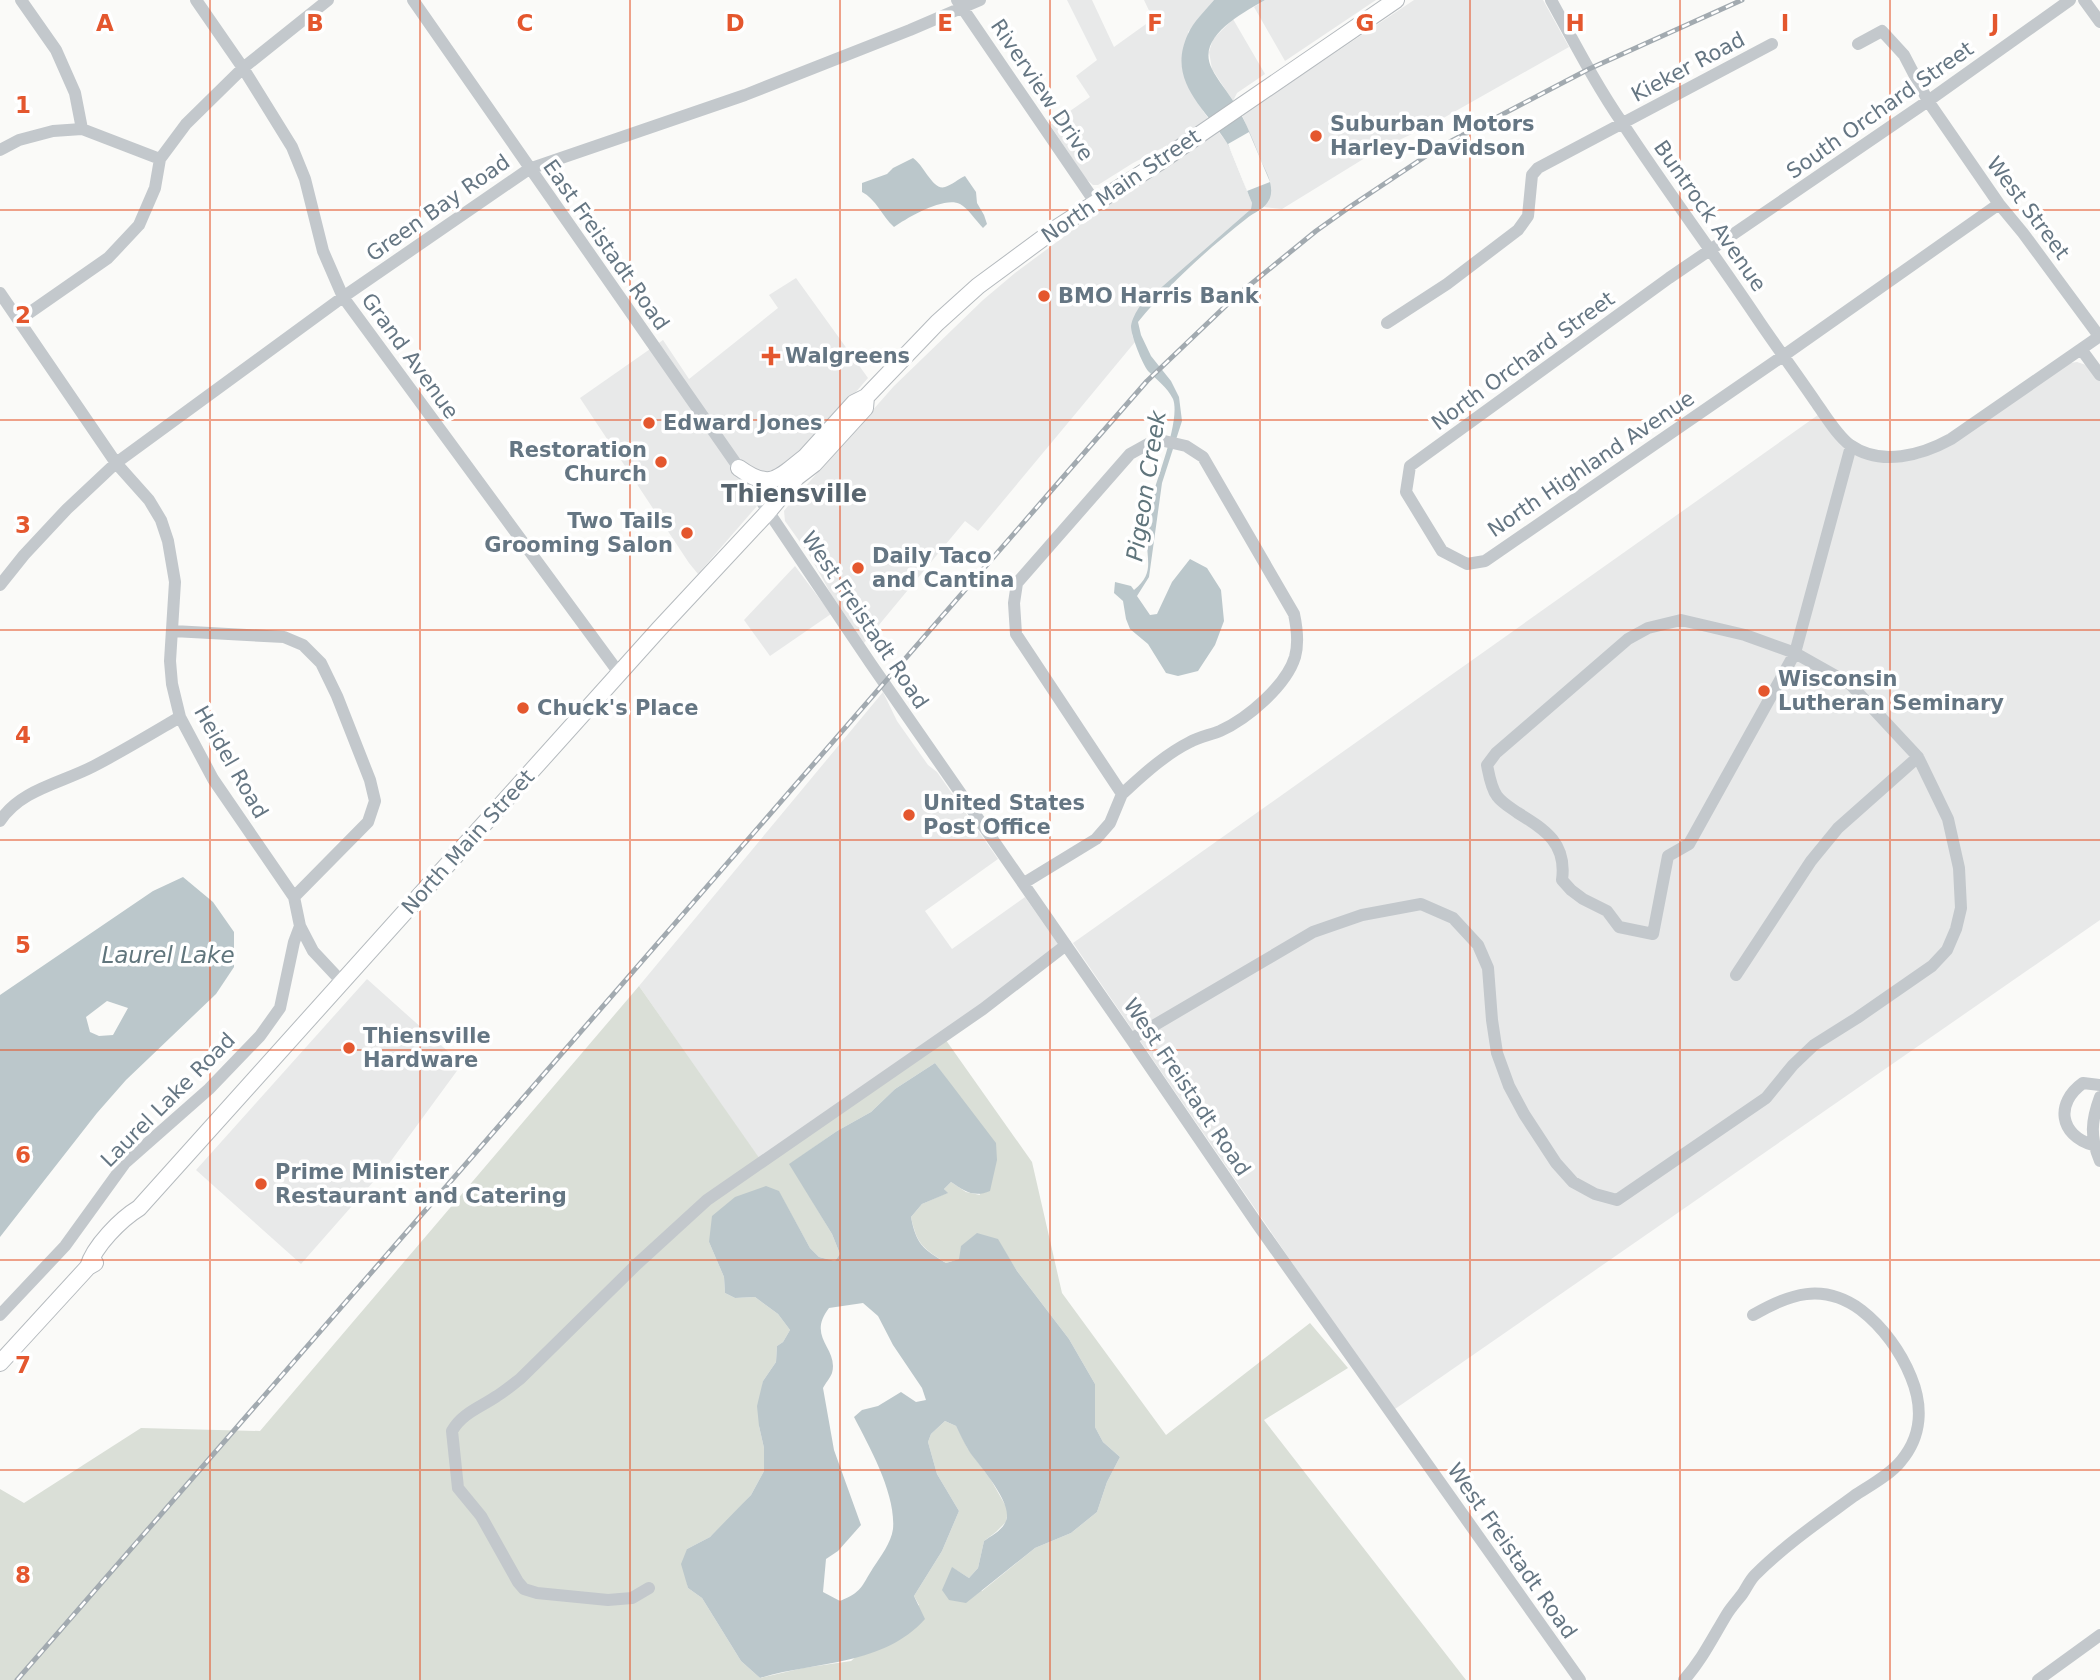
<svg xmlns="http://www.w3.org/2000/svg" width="2100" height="1680" font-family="'DejaVu Sans',sans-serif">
<rect width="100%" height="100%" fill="#fafaf8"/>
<path fill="#e8e9e9" d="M1067 0H1092L1114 47 1153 19 1144 0H1214L1188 32 1203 111 1208 118 1172 143 1133 163 1098 185H1093L1086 179 1050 125 1090 97 1076 76 1097 60Z
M1265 0H1376L1285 61 1254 7Z
M1414 0H1543L1569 47 1431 125 1378 150 1282 209 1264 207 1269 201 1270 182 1242 115Z
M1233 19 1265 74 1237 93 1233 101 1212 69 1209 52 1213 39Z
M1218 131 1228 144 1252 203 1251 209 1140 306 1132 335 1135 342 1072 418 978 531 965 521 864 643 831 594 810 556 785 521 784 511 788 506 894 386 983 300 1015 273 1085 221Z
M796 278 868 378 698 574 689 563 580 398 663 340 689 379 778 308 769 295Z
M2077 362 2089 366 2100 381V920L1395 1409 1330 1318 1073 943 1818 415 1824 424 1892 462 1918 459 1941 450 2070 363Z
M795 566 831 614 770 656 744 620Z
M883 692 897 721 928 765 937 772 998 859 925 911 952 949 1025 897 1063 951 762 1163 639 986Z
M367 979 462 1064 388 1165 301 1264 196 1170Z"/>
<path fill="#dadfd7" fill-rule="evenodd" d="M639 986 762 1162 943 1036 1032 1162 1062 1293 1166 1435 1310 1323 1348 1368 1264 1420 1466 1680H0V1489L24 1503 141 1428 260 1431ZM935 1063 946 1078 980 1195 966 1192 951 1182 944 1189 947 1193 922 1204 911 1217C917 1245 923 1248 946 1263L959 1259 997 1239 1017 1271 1069 1339 1095 1384V1427L1103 1442 1120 1457 1107 1482 1097 1512 1071 1533 1035 1548 982 1591 953 1568 969 1578 978 1568 984 1541 996 1532 1006 1522 1008 1510 991 1480 968 1449 956 1426 945 1421 931 1434 928 1442 937 1474 959 1511 942 1551 914 1596 919 1605 851 1661 803 1668 760 1678 741 1661 702 1598 688 1588 686 1578 687 1549 710 1537 730 1518 751 1495 764 1471V1448L759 1426 763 1381 776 1362 777 1346 783 1342 790 1330 778 1314 755 1297 735 1298 725 1293 724 1277 709 1242 779 1192 810 1248 819 1257 835 1261 840 1254 832 1234 790 1164 837 1131 871 1112 895 1089Z"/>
<path fill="#bbc7cb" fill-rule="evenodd" d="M1214 0H1265C1243 13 1195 37 1212 69 1218 81 1228 92 1235 104 1247 123 1254 143 1262 163 1267 173 1274 186 1270 198 1266 209 1254 212 1246 219 1208 249 1169 284 1138 322L1141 335 1151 356 1171 381 1179 397 1182 421 1162 483 1149 577 1137 596 1150 615 1157 614 1172 582 1190 559 1207 568 1221 590 1224 621 1215 645 1198 671 1178 676 1166 673 1148 644 1130 629 1126 619 1123 601 1114 593 1115 582 1131 586 1134 590C1154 573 1147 563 1147 541 1147 530 1148 515 1150 504 1156 481 1181 420 1173 399 1167 387 1157 380 1148 371 1142 363 1131 336 1131 326 1132 319 1136 312 1140 306L1251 209 1252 203C1244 184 1238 161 1227 143 1205 107 1166 81 1188 34 1193 22 1206 10 1214 0Z
M913 158C924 165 933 191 945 187 952 185 958 179 965 176L976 192 977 203 984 215 987 224 983 228C976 221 968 208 960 204 944 196 907 218 894 227 882 216 876 199 862 192V183L887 174 893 168Z
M183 877 213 902 234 932V967L216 994 126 1080 97 1113 0 1237V995L153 891ZM107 1001 128 1008 113 1035 99 1036 90 1032 86 1017Z
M935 1063 996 1143 997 1160 990 1191C974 1198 964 1191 951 1182L944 1189 948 1193 922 1204 911 1217C916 1244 923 1249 946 1263L959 1259 961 1246 977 1233 998 1239 1017 1271 1069 1339 1095 1384V1427L1103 1442 1120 1457 1107 1482 1097 1512 1071 1533 1035 1548 966 1603 949 1600 942 1590 952 1567 969 1578 978 1568 984 1541C991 1536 1001 1531 1005 1523 1016 1505 979 1466 969 1451 964 1443 960 1434 956 1426L945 1421 931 1434 928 1442 937 1474 959 1511 942 1551 914 1596 925 1619C883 1666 816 1661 760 1678L741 1661 702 1598 688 1588 681 1564 687 1549 710 1537 751 1495 764 1471V1448L759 1426 757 1406 763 1381 776 1362 777 1346 783 1342 790 1330 778 1314 755 1297 735 1298 725 1293 724 1277 709 1242 712 1216 735 1197 766 1186 779 1191 810 1248 819 1257 835 1261 840 1254 832 1234 789 1164 837 1131 871 1112 895 1089ZM863 1303 878 1316 893 1345 922 1388 926 1400 916 1402 901 1392 878 1406 862 1410 854 1417C870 1448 896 1494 893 1529 891 1543 881 1556 873 1568 861 1587 862 1592 840 1601L823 1592 826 1559 838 1551 861 1525 834 1450 823 1388C825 1384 830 1378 832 1373 839 1348 806 1338 829 1308Z"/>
<path fill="#fafaf8" d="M1249 132 1270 182 1247 191 1228 144Z"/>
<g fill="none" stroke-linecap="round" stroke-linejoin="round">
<g stroke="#b5babe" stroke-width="18">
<path id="major" d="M739 468C771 491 778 478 805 457
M798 476 806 456 854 403 866 397 937 323 978 286 1058 227 1158 163 1396 0
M88 1267C94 1246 121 1219 139 1208L659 629 768 512 797 477 814 464 865 408 866 397
M0 1363 88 1267 95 1263"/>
</g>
<path stroke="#c3c8cc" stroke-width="12" d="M21 0 56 50 75 93 82 129
M196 0 243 68 292 147 305 179 323 251 343 297 619 673
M413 0 739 468 871 664 1131 1039 1258 1225 1580 1680
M957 0 1095 202
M1551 0C1574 42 1596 85 1623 124 1667 191 1715 255 1759 321 1778 349 1798 376 1817 404 1827 418 1837 435 1850 445 1881 467 1922 455 1951 439L2100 336
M2084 0 2100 22
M1858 44 1882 31 1904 55 1928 101 1999 204 2023 233 2099 336
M0 150 19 140 53 131 82 129 160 159
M1999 204 1783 356 1485 561 1467 564 1442 551 1406 492 1410 466 1669 278 1928 101 2070 0
M0 293 116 463 149 500 161 520 168 541 175 582 170 661 172 684 180 717 213 779 294 897 300 926 313 951 342 982
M19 320 108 258 139 225 155 188 160 159 186 124 243 68 328 0
M1387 323 1447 284 1518 230 1528 216 1532 175 1538 168 1772 44
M2081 349 2100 375
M1160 440 1186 446 1203 457 1294 614C1297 628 1299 643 1295 657 1286 686 1247 719 1220 731 1210 735 1199 737 1190 742 1164 755 1143 775 1122 794L1016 634 1014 603 1017 583 1130 454 1148 444Z
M0 585 24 555 67 509 116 463 343 297 529 169 745 95 910 30 980 0
M173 631 284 637 303 645 321 663 337 696 370 780 375 801 368 822 294 897
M0 821C21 789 62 783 94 766 123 751 151 734 180 717
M1024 883 1096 839 1110 823 1122 794
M1736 975 1811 861 1838 828 1918 757
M1131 1039 1313 932 1362 915 1421 904 1453 918 1478 945 1488 968 1492 1020 1497 1053 1509 1086 1524 1114 1556 1163 1573 1182 1595 1194 1617 1200 1766 1098 1793 1065 1814 1045 1857 1018 1932 966 1947 950 1956 929 1961 908 1959 868 1948 819 1918 757 1850 684 1795 653 1745 635 1681 620 1648 628 1628 639 1496 753 1487 765C1489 775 1491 788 1497 796 1502 803 1511 808 1518 813 1546 830 1567 844 1562 880L1571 890 1583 899 1607 911 1619 927 1653 934 1668 856 1689 844 1795 653 1851 446
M2100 1097C2091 1121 2090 1137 2100 1161
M2093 1145C2059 1135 2055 1103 2083 1083L2100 1085
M0 1315 65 1246 125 1163 209 1089 260 1036 280 1008 294 942 300 926
M649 1588 632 1598 608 1600 537 1593 524 1589 518 1582 481 1516 458 1488 452 1431C462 1413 481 1407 497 1396 505 1391 512 1385 520 1379L637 1264 707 1200 983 1009 1066 945
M1684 1680C1702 1660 1713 1637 1727 1614 1732 1606 1738 1600 1743 1593 1747 1587 1750 1580 1755 1575 1785 1545 1820 1521 1854 1496 1869 1486 1890 1475 1901 1461 1922 1436 1923 1406 1911 1377 1901 1352 1883 1327 1861 1310 1823 1282 1789 1294 1753 1315
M2038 1680 2100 1635"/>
<use href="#major" stroke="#fff" stroke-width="16"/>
<g stroke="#a2aab0" stroke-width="5">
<path id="rail" d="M17 1680 1091 445 1147 381 1235 297 1316 231 1351 206 1438 148 1589 69 1742 0"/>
</g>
<use href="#rail" stroke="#fff" stroke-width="2.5" stroke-dasharray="8" stroke-linecap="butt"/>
</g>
<path fill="none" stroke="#e4572e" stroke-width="2" stroke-opacity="0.55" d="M210 0V1680M420 0V1680M630 0V1680M840 0V1680M1050 0V1680M1260 0V1680M1470 0V1680M1680 0V1680M1890 0V1680M0 210H2100M0 420H2100M0 630H2100M0 840H2100M0 1050H2100M0 1260H2100M0 1470H2100"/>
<g fill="#e4572e" stroke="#fff" stroke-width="2.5">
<circle cx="1316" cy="136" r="7"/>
<circle cx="1044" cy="296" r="7"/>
<path d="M767.5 345.5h7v7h7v7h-7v7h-7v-7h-7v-7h7z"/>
<circle cx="649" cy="423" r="7"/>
<circle cx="661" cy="462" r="7"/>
<circle cx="687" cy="533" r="7"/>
<circle cx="858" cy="568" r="7"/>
<circle cx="1764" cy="691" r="7"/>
<circle cx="523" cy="708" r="7"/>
<circle cx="909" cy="815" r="7"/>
<circle cx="349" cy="1048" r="7"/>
<circle cx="261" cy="1184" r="7"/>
</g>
<g text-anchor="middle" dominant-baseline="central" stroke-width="7" stroke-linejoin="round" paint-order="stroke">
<g font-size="21" fill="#657683" stroke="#fff">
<text transform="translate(1688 67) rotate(-28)">Kieker Road</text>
<text transform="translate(1042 90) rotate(56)">Riverview Drive</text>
<text transform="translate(1880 110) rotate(-35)">South Orchard Street</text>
<text transform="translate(1121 186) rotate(-34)">North Main Street</text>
<text transform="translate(438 208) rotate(-35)">Green Bay Road</text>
<text transform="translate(2028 208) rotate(53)">West Street</text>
<text transform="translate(1710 216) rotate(55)">Buntrock Avenue</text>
<text transform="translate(606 245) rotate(55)">East Freistadt Road</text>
<text transform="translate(410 356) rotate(54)">Grand Avenue</text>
<text transform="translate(1523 361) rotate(-36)">North Orchard Street</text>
<text transform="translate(1591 464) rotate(-34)">North Highland Avenue</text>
<text transform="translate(865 620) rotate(56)">West Freistadt Road</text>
<text transform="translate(231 762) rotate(60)">Heidel Road</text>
<text transform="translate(468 842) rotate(-48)">North Main Street</text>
<text transform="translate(1187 1087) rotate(56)">West Freistadt Road</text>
<text transform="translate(168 1100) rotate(-45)">Laurel Lake Road</text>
<text transform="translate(1512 1551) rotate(55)">West Freistadt Road</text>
</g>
<g font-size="21" font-weight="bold" fill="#657683" stroke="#fff" text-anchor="start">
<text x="1330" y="124">Suburban Motors<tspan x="1330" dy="24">Harley-Davidson</tspan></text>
<text x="1058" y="296">BMO Harris Bank</text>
<text x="785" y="356">Walgreens</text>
<text x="663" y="423">Edward Jones</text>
<text x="647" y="450" text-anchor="end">Restoration<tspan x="647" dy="24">Church</tspan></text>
<text x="673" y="521" text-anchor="end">Two Tails<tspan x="673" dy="24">Grooming Salon</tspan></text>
<text x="872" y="556">Daily Taco<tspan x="872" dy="24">and Cantina</tspan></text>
<text x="1778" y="679">Wisconsin<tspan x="1778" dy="24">Lutheran Seminary</tspan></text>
<text x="537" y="708">Chuck's Place</text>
<text x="923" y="803">United States<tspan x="923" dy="24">Post Office</tspan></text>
<text x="363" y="1036">Thiensville<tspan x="363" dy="24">Hardware</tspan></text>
<text x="275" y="1172">Prime Minister<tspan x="275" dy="24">Restaurant and Catering</tspan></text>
</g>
<g font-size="23" font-style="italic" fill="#60757c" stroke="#fff">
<text transform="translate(1146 486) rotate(-81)">Pigeon Creek</text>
<text x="168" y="955">Laurel Lake</text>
</g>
<g font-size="24" font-weight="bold" fill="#57646e" stroke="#fff">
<text x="794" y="494">Thiensville</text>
</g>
</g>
<g font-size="23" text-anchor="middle" font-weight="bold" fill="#e4572e" stroke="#fff" stroke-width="7" stroke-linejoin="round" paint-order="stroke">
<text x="105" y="31">A</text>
<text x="315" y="31">B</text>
<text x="525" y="31">C</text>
<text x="735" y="31">D</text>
<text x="945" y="31">E</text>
<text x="1155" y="31">F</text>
<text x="1365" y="31">G</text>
<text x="1575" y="31">H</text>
<text x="1785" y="31">I</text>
<text x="1995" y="31">J</text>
<text x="23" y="113">1</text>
<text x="23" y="323">2</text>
<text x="23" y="533">3</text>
<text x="23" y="743">4</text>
<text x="23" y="953">5</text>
<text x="23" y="1163">6</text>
<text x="23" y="1373">7</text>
<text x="23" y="1583">8</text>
</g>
</svg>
